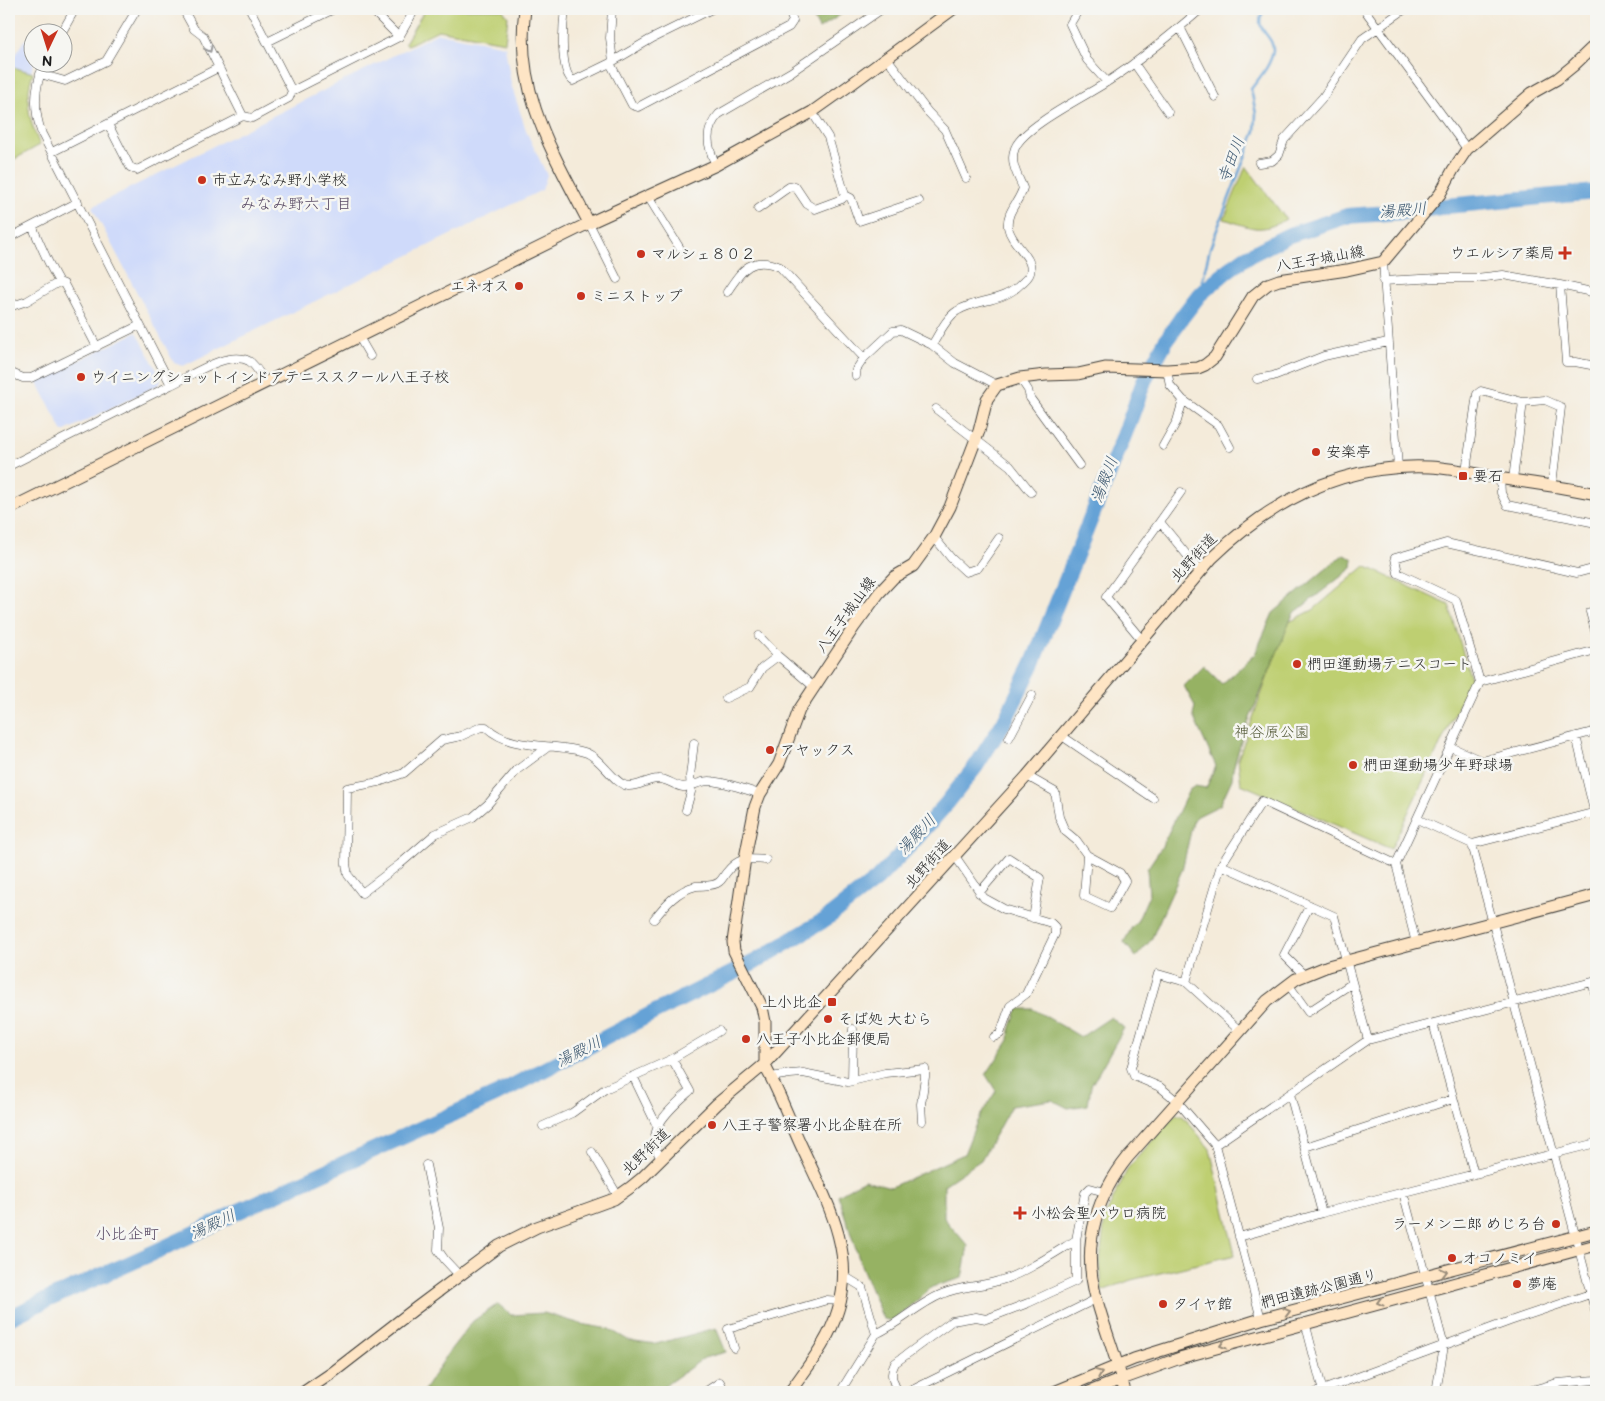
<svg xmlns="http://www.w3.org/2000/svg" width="1605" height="1401" font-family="'Balsamiq Sans','Klee One',sans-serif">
<rect width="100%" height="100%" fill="#f6f6f2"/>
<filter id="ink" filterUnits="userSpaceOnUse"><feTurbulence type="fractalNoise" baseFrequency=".02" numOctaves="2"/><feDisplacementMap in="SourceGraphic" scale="10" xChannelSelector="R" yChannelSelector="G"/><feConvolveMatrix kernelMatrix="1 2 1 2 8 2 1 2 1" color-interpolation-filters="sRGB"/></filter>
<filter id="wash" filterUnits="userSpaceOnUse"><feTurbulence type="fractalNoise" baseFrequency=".0096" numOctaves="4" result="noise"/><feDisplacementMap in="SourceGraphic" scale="20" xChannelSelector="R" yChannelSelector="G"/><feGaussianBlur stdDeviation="1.12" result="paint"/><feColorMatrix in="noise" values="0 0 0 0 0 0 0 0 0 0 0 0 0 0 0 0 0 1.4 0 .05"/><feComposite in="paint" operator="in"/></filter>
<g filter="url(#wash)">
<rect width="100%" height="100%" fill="#f4ebda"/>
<path fill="#cfdafa" d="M438 33 505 46 511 84 527 133 547 175 542 190 183 366 174 363 92 207Z
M25 39 32 43V62L34 63 31 72 9 66Z
M137 332 161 378 160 384 63 432 37 381Z"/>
<path fill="#becf71" stroke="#6d7646" d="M425 9H502L508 17 505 42 438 30 408 45 405 43Z
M9 66 33 73C24 99 29 121 40 145L13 160 9 165Z
M1246 166 1286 219C1259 235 1251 227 1224 219Z
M1365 566 1449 605 1471 679 1391 849 1241 784 1238 759 1287 623 1313 610Z
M1175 1115 1183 1116 1210 1149 1235 1255 1131 1280 1102 1291 1100 1261 1105 1216 1128 1168Z"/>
<path fill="#96b263" stroke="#596740" d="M828 9H849L819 29 813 17Z
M1344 554 1353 559 1352 568 1293 614 1243 735 1233 769 1232 779 1220 805 1196 817 1193 822 1182 870 1151 940 1136 957 1124 942 1132 927 1137 922 1149 895 1147 869 1161 848 1189 790 1195 786 1206 788 1216 766 1193 716 1195 706 1184 686 1204 666 1222 684 1255 654 1273 613Z
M1017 1009H1033L1081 1037 1111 1017 1124 1028 1091 1086 1088 1105 1068 1108 1052 1100 1011 1106 981 1160 944 1185V1218L968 1246 962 1278 932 1287 894 1321 883 1319 861 1265 838 1195 864 1180 891 1187 964 1154 977 1121 996 1091 986 1075 1009 1040 1010 1030Z
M498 1304 511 1315 544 1313 581 1324 609 1329 628 1340 656 1344 716 1328 726 1352 704 1358 656 1392H599L539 1388 506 1389 504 1392H423L451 1349 473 1321Z"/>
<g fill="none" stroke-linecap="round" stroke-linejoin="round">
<path stroke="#65a2d6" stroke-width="2.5" d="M1199 295 1210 248 1255 131 1256 114 1251 89C1259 78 1271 65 1273 51 1274 33 1250 30 1265 9"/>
<path stroke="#65a2d6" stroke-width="16" d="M9 1318C84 1281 163 1252 237 1212L497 1094 653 1013 755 962 826 919 876 880 911 844 947 803 976 766 1004 722 1033 663 1127 428 1144 381 1165 342 1182 317 1199 295 1228 270 1246 257 1287 236 1347 216 1416 211 1446 206 1596 192"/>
</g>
</g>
<g filter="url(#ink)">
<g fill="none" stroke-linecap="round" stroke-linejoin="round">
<g stroke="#3c3b38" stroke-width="9">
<path id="street" d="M183 9 194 29 203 36 243 116
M250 9 292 91
M371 9 399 37
M565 9C563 24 559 71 573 81L610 63 651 39 712 9
M612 9 610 38 613 61
M1079 9 1070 24 1087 60 1107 82
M1364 9 1467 149
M1180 27 1215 97
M62 32 75 9
M267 42 334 9
M887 58 927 111 945 130 966 178
M45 62C34 86 33 110 42 134L171 385C191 376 227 350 249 361 257 366 261 376 265 383
M610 63 632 105 638 107 789 27 793 21 788 9
M1134 63 1168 112
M40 74 65 81 106 61 137 9
M812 112 828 137 845 195 851 198 859 221 919 201
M108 124 130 167 137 170 243 116 252 118 289 98 292 91 399 37 415 9
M52 152 218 68
M1259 163 1272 161 1279 155 1284 140 1323 97 1362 39 1405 9
M716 165C707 146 704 130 719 114L791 72 882 9
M647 195 681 250
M758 209 789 187 795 186 807 204 815 209 842 199 845 195
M589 223 617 279
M32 226C41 245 48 264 59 282L64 284 97 347
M9 238 78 202
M1383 262 1398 467
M1383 281 1439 278H1476L1503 275 1560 285 1596 293
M1560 285 1566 362H1575L1596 366
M727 292C742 269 752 255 780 267L864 358
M9 307 27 301 59 282
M359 337 370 356
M932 345C939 334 946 318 957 311 979 298 1002 304 1023 282 1026 279 1029 277 1030 273 1035 257 1011 245 1008 227 1006 212 1019 202 1023 188 1018 176 1009 162 1015 148 1024 126 1086 96 1107 82 1140 61 1171 35 1201 9
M1167 370 1170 385 1183 400 1218 425 1230 447
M9 372 23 378H31L140 325
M856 376V370L864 358 893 331 901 330 932 345 955 363 997 385
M1020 378 1028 390 1030 398 1079 465
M1257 379 1273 376 1324 356 1388 342
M936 409 1010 466 1031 492
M1163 446 1177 421 1183 400
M9 466 171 385
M1466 471 1477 394 1481 391 1523 402
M1500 478 1501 493 1507 505 1596 523
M1513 479 1523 402 1545 400 1561 407 1552 485
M1160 522 1200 571
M934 537 951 558 966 572 978 568 999 538
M1590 612 1596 634
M759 636 778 656 814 687
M1142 640 1106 597 1181 492
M1480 682 1596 650
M726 698 750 687 762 668 778 656
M1062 736 1153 798
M1576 736 1596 819
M1009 738 1032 695
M548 747 517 770 488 804 473 817 435 834 400 864 362 893 348 875 346 864 347 788 379 782 404 773 442 740 461 736 481 727H486C514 753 555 741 587 753 602 759 614 784 628 786 638 787 648 779 658 779 667 778 674 786 683 787 691 787 700 781 709 781 726 782 744 789 760 794
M1451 747 1482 761 1596 731
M1027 776 1055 792 1059 817 1065 831 1077 841 1087 855 1084 896 1110 908 1125 881 1120 873 1087 855
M686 810 691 792 690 776 694 743
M1417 819 1472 844 1596 812
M1472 844 1596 1314
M955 856 984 898 1004 909 1051 923 1055 927V934L1026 994 1010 1006 1000 1034 994 1037
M1396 864 1480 682 1456 600 1398 573 1395 558 1446 543 1577 573 1596 568
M1221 865 1334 916 1368 1040
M979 893 1009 858 1040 878 1033 918
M654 919C665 905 678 890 696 886 703 885 713 887 719 882 722 880 723 877 726 873 739 856 747 859 766 860
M1304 975 1284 955 1310 905
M1186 982 1158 974 1131 1068 1134 1076 1160 1087 1177 1101 1215 1145 1261 1319
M1592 982 1596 996
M1288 984 1308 1012 1351 984
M1433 1023 1474 1174
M1240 1031 1186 982 1221 865 1262 801 1396 864 1416 943
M633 1076 657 1126
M771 1077 790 1074 803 1073 848 1082 885 1073 925 1069V1077L921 1104 922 1121
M852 1081 853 1029
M1290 1094 1322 1213
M543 1126 572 1113 605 1089 672 1059 719 1031
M1215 1145 1368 1040 1596 981
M1305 1147 1453 1099
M592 1152 618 1196
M662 1159C640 1133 672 1107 690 1091L672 1059
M426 1165 439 1228 438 1250 445 1260 459 1275
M1403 1192 1444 1346 1436 1392
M1239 1237 1322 1213 1596 1143
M844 1276 862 1287 876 1334
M1305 1322 1323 1392
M734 1348 728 1329 827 1300 840 1301
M705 1392 720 1382 725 1392
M840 1392 876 1334C900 1323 918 1304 942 1294 960 1286 979 1287 998 1281 1022 1275 1053 1254 1076 1240L1085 1193 1090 1188 1105 1192
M898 1392C893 1382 889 1374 895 1363L952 1321 976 1317 986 1319 1028 1303 1076 1281V1240
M908 1392 1096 1299
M1317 1392 1510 1321 1590 1294
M1525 1392 1557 1383 1596 1380"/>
</g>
<g stroke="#3c3b38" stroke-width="13">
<path id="secondary" d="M525 9C514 91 553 153 589 223
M9 509 589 223 716 165 812 112 850 85 953 9
M304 1392 332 1373 416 1308 499 1246 537 1227 614 1199 631 1187 642 1178 717 1104 765 1064 776 1052 1027 776 1212 558C1272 500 1345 463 1430 467 1453 468 1476 474 1498 478 1531 483 1564 487 1596 494
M790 1392C808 1366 829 1341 838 1310 857 1251 824 1196 800 1143 789 1119 780 1094 767 1070L765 1064V1022L762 1007 734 951 733 942 745 858 755 807 760 794 779 764 799 710 854 627 879 593 894 577 913 566 934 537 950 507 979 431 987 399 997 385 1020 378 1046 375 1078 374 1105 368 1167 370 1198 368 1205 365 1215 357 1253 296 1268 284 1279 280 1347 270 1383 262 1440 194 1453 170 1467 149 1532 93 1557 79 1573 66 1596 44
M1054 1392 1134 1359 1261 1319 1596 1231
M1089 1392 1122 1379 1183 1357 1596 1245
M1125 1392C1117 1357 1102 1324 1094 1289 1083 1241 1098 1194 1128 1157L1267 1001 1296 979 1328 966 1596 895"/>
</g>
<use href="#street" stroke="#fff" stroke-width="8"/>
<use href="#secondary" stroke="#fee5c5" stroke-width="11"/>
</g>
<defs><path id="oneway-chevron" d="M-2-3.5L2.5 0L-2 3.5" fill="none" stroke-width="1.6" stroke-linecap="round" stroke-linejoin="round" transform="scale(1.25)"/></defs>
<use stroke="#999" href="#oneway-chevron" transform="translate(209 49) rotate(64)"/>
<g stroke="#988b79">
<use href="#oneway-chevron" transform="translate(1444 1272) rotate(-14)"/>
<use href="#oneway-chevron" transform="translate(1380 1302) rotate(165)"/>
<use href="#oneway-chevron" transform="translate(1287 1312) rotate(-15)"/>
<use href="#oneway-chevron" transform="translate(1223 1345) rotate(164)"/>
<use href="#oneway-chevron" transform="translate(1099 1373) rotate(-22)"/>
</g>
</g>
<g fill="#c8321e" stroke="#f6f6f2" stroke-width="2">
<circle cx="202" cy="180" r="5"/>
<path d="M1562.5 245.5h5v5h5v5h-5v5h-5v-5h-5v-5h5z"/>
<circle cx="641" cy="254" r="5"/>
<circle cx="519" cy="286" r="5"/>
<circle cx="581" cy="296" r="5"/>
<circle cx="81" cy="377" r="5"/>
<circle cx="1316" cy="452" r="5"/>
<rect x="1458" y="471" width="10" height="10" rx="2.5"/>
<circle cx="1297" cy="664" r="5"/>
<circle cx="770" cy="750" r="5"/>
<circle cx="1353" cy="765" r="5"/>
<rect x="827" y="997" width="10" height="10" rx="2.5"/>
<circle cx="828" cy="1019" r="5"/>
<circle cx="746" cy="1039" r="5"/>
<circle cx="712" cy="1125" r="5"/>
<path d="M1017.5 1205.5h5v5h5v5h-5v5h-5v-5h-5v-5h5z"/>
<circle cx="1556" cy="1224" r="5"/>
<circle cx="1452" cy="1258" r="5"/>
<circle cx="1517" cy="1284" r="5"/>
<circle cx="1163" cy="1304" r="5"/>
</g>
<g text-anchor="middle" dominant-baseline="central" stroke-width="5" stroke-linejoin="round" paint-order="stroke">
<g font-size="15" fill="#1c1c1c" stroke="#f6f6f2" text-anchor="start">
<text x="212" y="180">市立みなみ野小学校</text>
<text x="1555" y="253" text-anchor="end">ウエルシア薬局</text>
<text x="651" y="254">マルシェ８０２</text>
<text x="509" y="286" text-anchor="end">エネオス</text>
<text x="591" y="296">ミニストップ</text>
<text x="91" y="377">ウイニングショットインドアテニススクール八王子校</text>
<text x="1326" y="452">安楽亭</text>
<text x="1473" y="476">要石</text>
<text x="1307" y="664">椚田運動場テニスコート</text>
<text x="780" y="750">アヤックス</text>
<text x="1363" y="765">椚田運動場少年野球場</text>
<text x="822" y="1002" text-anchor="end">上小比企</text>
<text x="838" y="1019">そば処 大むら</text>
<text x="756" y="1039">八王子小比企郵便局</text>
<text x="722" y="1125">八王子警察署小比企駐在所</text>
<text x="1031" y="1213">小松会聖パウロ病院</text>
<text x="1546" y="1224" text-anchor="end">ラーメン二郎 めじろ台</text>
<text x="1462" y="1258">オコノミイ</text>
<text x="1527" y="1284">夢庵</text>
<text x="1173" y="1304">タイヤ館</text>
</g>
<g font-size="15" fill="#1c1c1c" stroke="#f6f6f2">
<text transform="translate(1320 259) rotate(-10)">八王子城山線</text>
<text transform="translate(1194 558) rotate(-47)">北野街道</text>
<text transform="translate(846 615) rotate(-54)">八王子城山線</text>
<text transform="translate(928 864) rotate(-48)">北野街道</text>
<text transform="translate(646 1152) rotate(-44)">北野街道</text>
<text transform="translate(1319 1289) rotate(-14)">椚田遺跡公園通り</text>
</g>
<g font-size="15" fill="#555b3a" stroke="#f6f6f2">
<text x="1272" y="732">神谷原公園</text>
</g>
<g font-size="16" font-style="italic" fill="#3d5870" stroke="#f6f6f2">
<text transform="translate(1232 160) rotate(-69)">寺田川</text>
<text transform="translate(1403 211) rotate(-5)">湯殿川</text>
<text transform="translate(1105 480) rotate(-69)">湯殿川</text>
<text transform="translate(917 835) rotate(-47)">湯殿川</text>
<text transform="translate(579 1052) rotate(-27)">湯殿川</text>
<text transform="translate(213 1225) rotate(-25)">湯殿川</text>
</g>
<g font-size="16" fill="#5b4c66" stroke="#f6f6f2">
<text x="296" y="204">みなみ野六丁目</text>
<text x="127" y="1234">小比企町</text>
</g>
</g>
<rect width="1605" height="1401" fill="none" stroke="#f6f6f2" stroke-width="30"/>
<g transform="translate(48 48) rotate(184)"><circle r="24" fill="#f6f6f2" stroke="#9f9f9c"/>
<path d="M0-4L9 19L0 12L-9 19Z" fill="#c8321e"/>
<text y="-8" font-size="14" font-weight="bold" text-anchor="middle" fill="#1c1c1c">N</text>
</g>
</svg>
